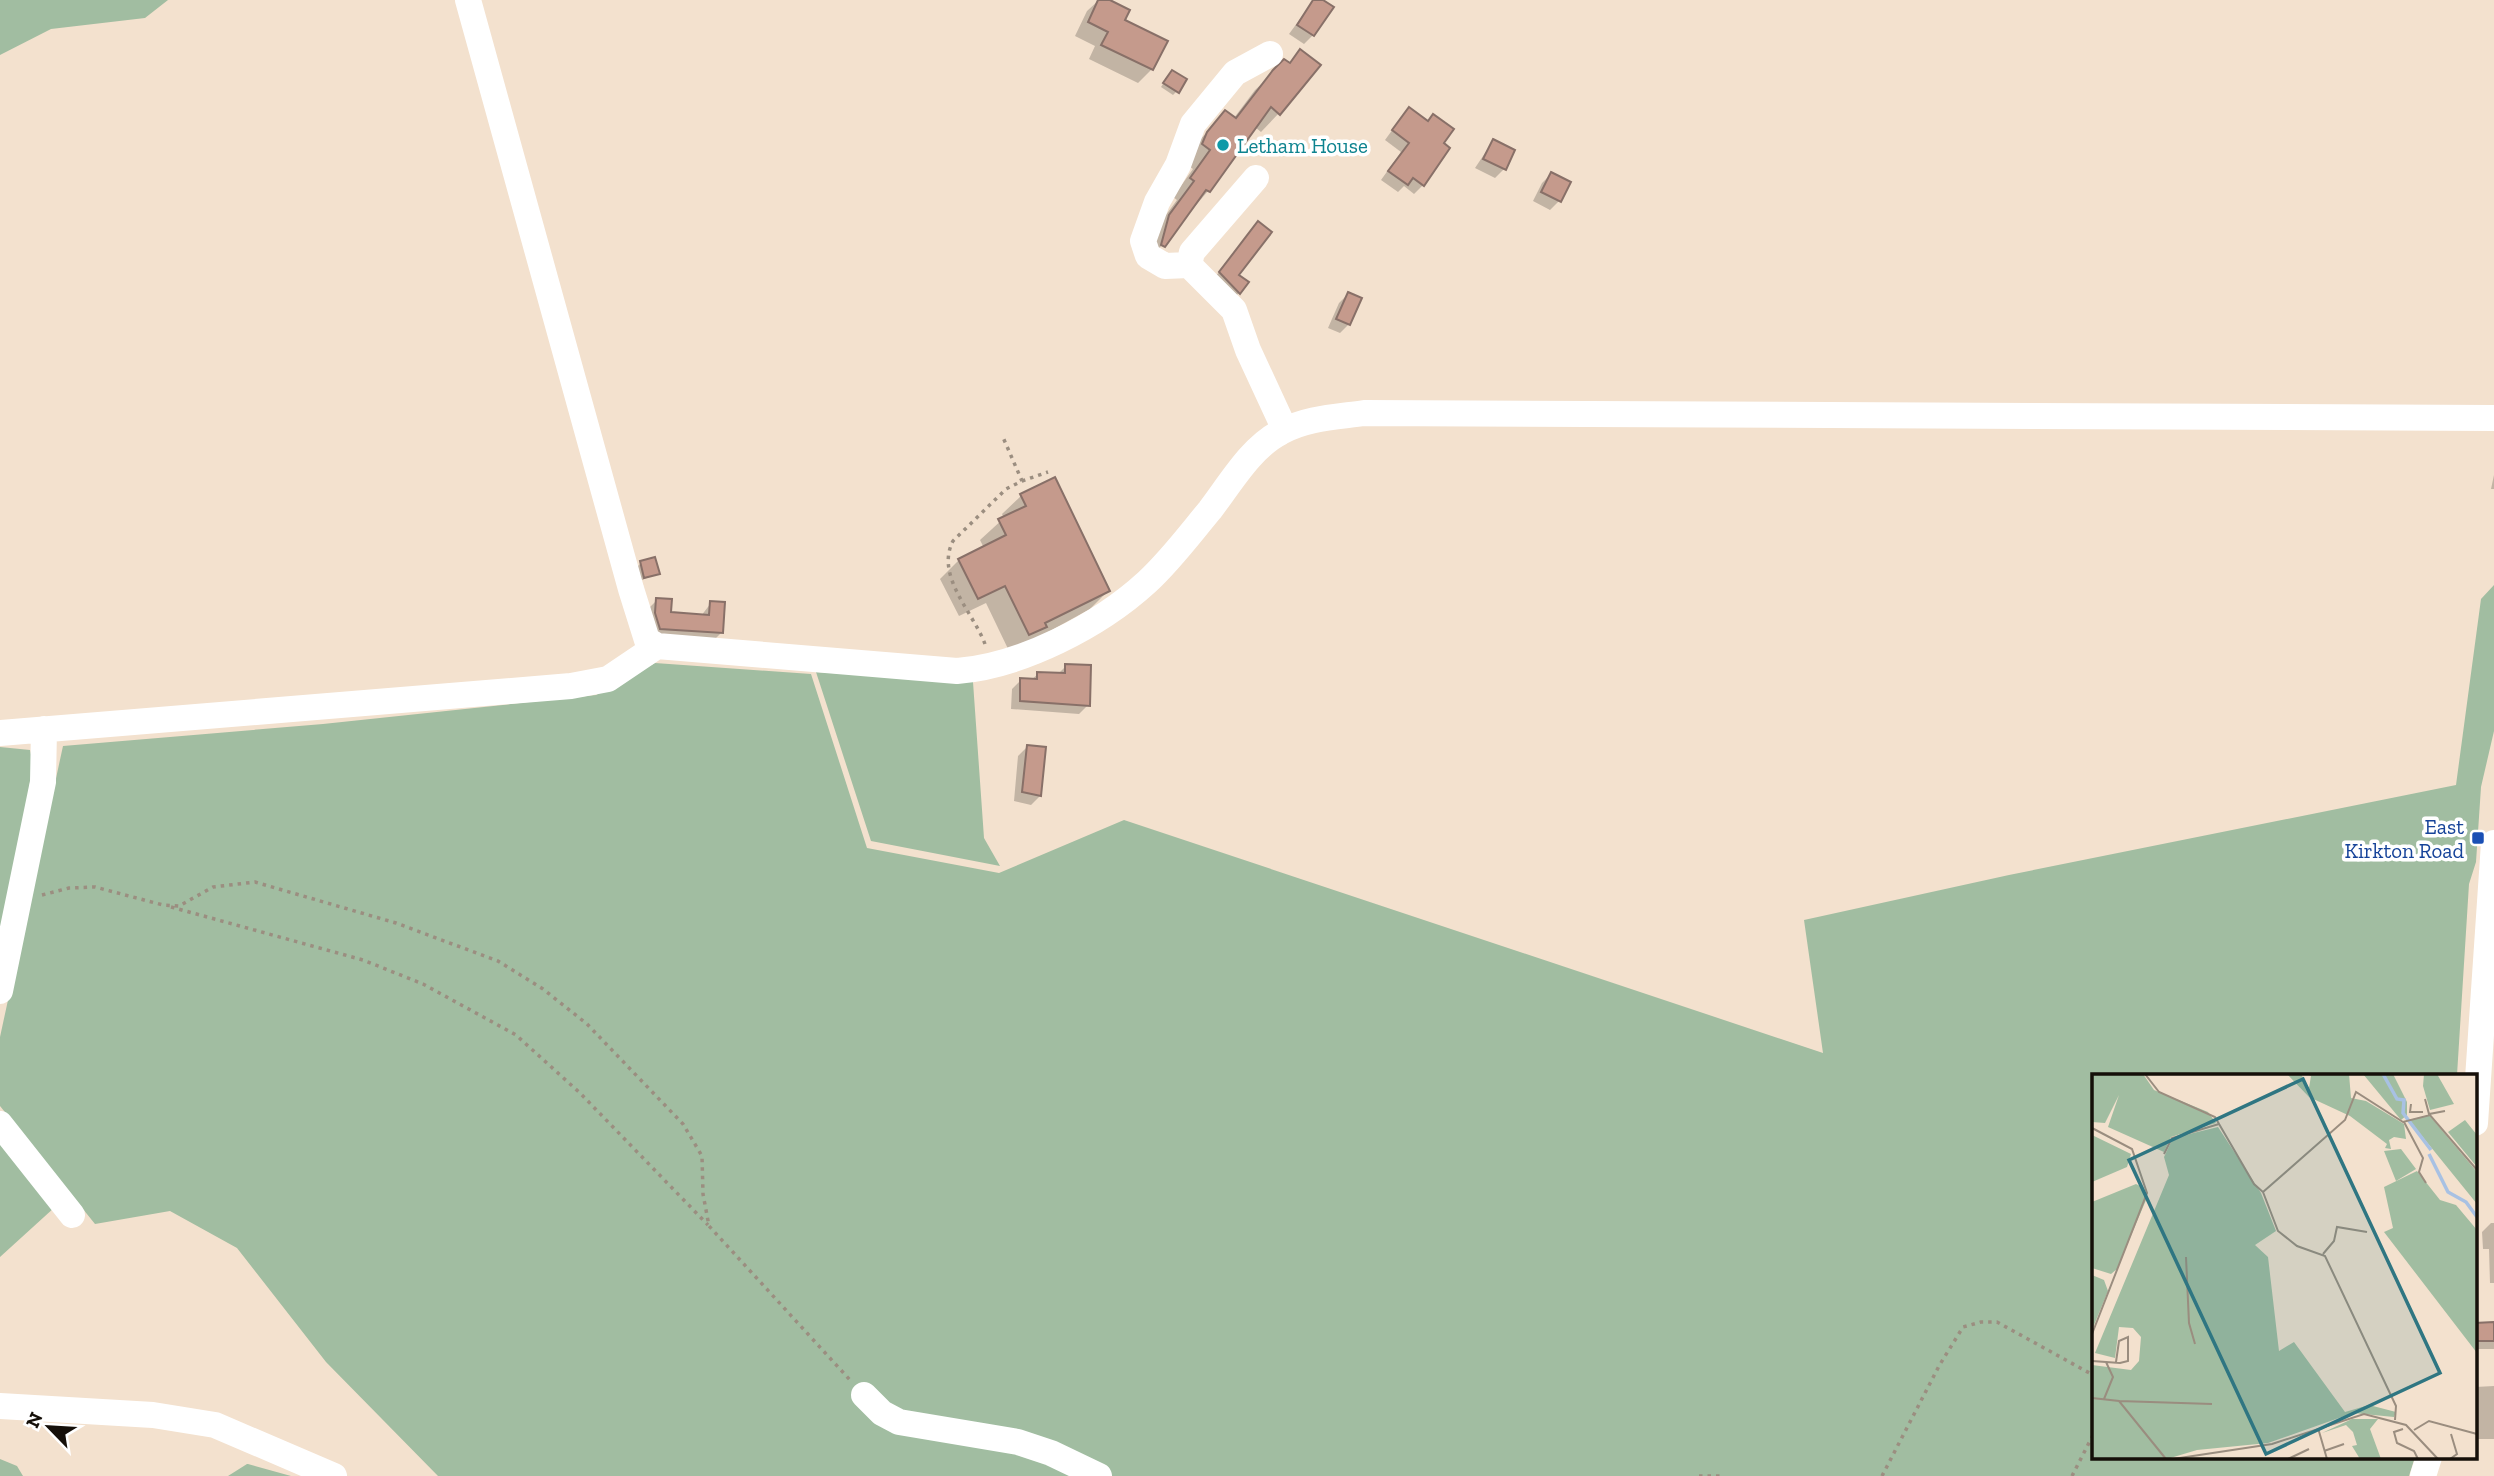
<svg xmlns="http://www.w3.org/2000/svg" width="2494" height="1476" font-family="'Zilla Slab',serif">
<rect width="100%" height="100%" fill="#f3e1ce"/>
<path fill="#a1bda1" d="M0 0H168L145 18 51 29 0 55Z
M2494 585V731L2481 787 2476 862 2469 884 2457 1075H2093V1457H2415L2409 1476H438L326 1362 237 1248 170 1211 95 1224 0 1106V1037L63 746 323 724 596 695 655 663 811 674 867 848 999 873 1124 820 1823 1053 1804 920 2009 875 2456 785 2481 599Z
M816 672 973 682 984 838 1000 866 871 841Z
M0 747 30 750 33 764 0 968Z
M0 1136 55 1207 0 1257Z
M0 1459 17 1466 23 1476H0Z
M247 1464H248L291 1476H228Z"/>
<path fill="#0003" d="M1099 0H1106L1122 21 1165 42 1152 69 1138 83 1089 59 1095 46 1075 36 1087 11Z
M1314 0H1320L1313 35 1304 44 1289 34Z
M1300 51 1279 113 1261 132 1255 127 1208 191 1145 265 1151 235 1177 200 1173 197 1193 169 1185 163 1189 152 1225 112 1234 118 1255 90 1285 62 1288 64Z
M1168 76 1177 91 1173 95 1161 87Z
M1401 118 1441 143 1423 185 1414 194 1404 186 1398 192 1381 180 1401 152 1385 140Z
M1493 141 1513 151 1504 169 1495 178 1475 168Z
M1551 174 1559 201 1550 210 1533 201 1542 183Z
M1258 223 1237 275 1239 293 1230 301 1211 282Z
M1348 294 1349 324 1340 333 1328 328 1339 303Z
M2494 475V489H2491Z
M1021 496 1108 591 1090 609 1010 653 986 603 959 616 940 579 959 560 984 548 980 540 1004 518 1002 514Z
M641 563 658 573 640 581 637 567Z
M657 600 670 613 701 616 711 603 722 632 713 641 651 637 648 609Z
M1066 666 1088 705 1079 714 1011 709 1012 689 1021 680H1031L1038 674H1058Z
M1027 747 1040 796 1031 805 1014 801 1018 756Z
M2491 1223H2494V1283H2490L2489 1249H2483L2482 1232Z
M2475 1324H2494V1349H2475Z
M2494 1386V1460V1439H2475V1387Z"/>
<path fill="#c59a8c" stroke="#887068" stroke-width="2" d="M1098 0H1110L1130 10 1125 20 1168 41 1153 70 1101 45 1108 32 1088 22Z
M1313 0H1323L1334 7 1314 36 1297 25Z
M1300 49 1321 65 1280 115 1271 107 1210 192 1206 190 1165 247 1161 245 1169 215 1194 181 1190 178 1210 150 1202 144 1207 132 1225 110 1236 118 1273 70 1284 59 1290 63Z
M1172 70 1187 79 1179 93 1163 83Z
M1409 107 1428 121 1433 114 1454 129 1444 143 1450 148 1424 186 1413 178 1408 185 1388 171 1409 143 1392 130Z
M1493 139 1515 150 1506 170 1483 159Z
M1551 172 1571 182 1561 202 1541 192Z
M1258 221 1272 232 1239 275 1249 282 1240 294 1219 272Z
M1348 292 1362 298 1350 325 1336 319Z
M1055 477 1110 591 1045 623 1047 627 1029 635 1005 586 978 599 958 559 1006 535 998 519 1026 506 1020 494Z
M655 557 660 574 644 578 640 561Z
M656 598 672 599 671 612 709 615 710 601 725 602 723 633 660 629 655 613Z
M1065 664 1091 665 1090 706 1020 701V678L1037 679V672L1065 673Z
M1027 745 1046 747 1041 796 1022 792Z
M2494 1322V1341H2475V1323Z"/>
<g fill="none" stroke-linecap="round" stroke-linejoin="round">
<path stroke="#9b8e80" stroke-width="3.5" stroke-dasharray="3.5 5" stroke-linecap="butt" d="M1022 481 1048 472
M985 644C973 612 935 576 953 541L1006 489 1022 481 1002 435
M42 895 69 888 95 887 163 905 179 906 213 887 255 882 396 923 498 961 543 989 587 1024 683 1124 702 1156 703 1194 709 1226 850 1380
M171 907 363 960 423 984 516 1035 580 1093 708 1225
M1699 1476H1724
M1882 1476 1939 1366 1963 1327 1981 1322H1997L2093 1375
M2072 1476 2093 1435"/>
<path stroke="#fff" stroke-width="26" d="M468 0 631 589 647 640 657 646
M1270 54 1235 73 1193 124 1178 165 1157 202 1143 241 1148 256 1165 266 1189 265 1234 310 1248 350 1285 430
M1189 265 1192 252 1256 178
M0 733 571 686 608 679 657 646 957 671C1021 666 1099 626 1147 582 1170 561 1190 534 1210 510 1230 484 1251 447 1281 432 1306 418 1336 417 1364 413L2494 418
M0 991 43 782 44 729
M2475 1123 2494 843
M0 1124 72 1215
M864 1395 882 1413 899 1422 1018 1442 1051 1453 1099 1476
M0 1406 153 1415 215 1425 334 1476
M2423 1476 2429 1457"/>
</g>
<circle fill="#0f9aa8" stroke="#fff" stroke-width="2.5" cx="1223" cy="145" r="7"/>
<rect fill="#1a4fb4" stroke="#fff" stroke-width="2.5" x="2471" y="831" width="14" height="14" rx="3.5"/>
<g text-anchor="middle" dominant-baseline="central" stroke-width="7" stroke-linejoin="round" paint-order="stroke">
<g font-size="21" fill="#0d838f" stroke="#fff" text-anchor="start">
<text x="1237" y="145">Letham House</text>
</g>
<g font-size="21" fill="#164399" stroke="#fff" text-anchor="end">
<text x="2464" y="826">East<tspan x="2464" dy="24">Kirkton Road</tspan></text>
</g>
</g>
<g transform="translate(2092 1074)">
<rect width="385" height="385" fill="#f3e1ce"/>
<path d="M0 0H51L62 16 116 38 124 49 79 63 72 78 16 53 27 21 13 49 0 48ZM195 0H209L217 14 219 2 215 0H257L259 24 274 27 312 50 314 65 302 63 297 66 299 75 293 74 295 70 258 42 217 23ZM271 0H301L315 28V41L309 46ZM332 0H345L362 30 338 36 331 12ZM337 41 385 98V130L317 46ZM373 46 385 61V93L356 58ZM126 53 169 119 184 157 163 171 176 183 187 277 202 268 253 338 277 331 304 338 302 343 261 339 176 369 105 376 75 385H0V291L39 296 47 287 49 263 41 254 27 253 23 284 3 279 77 101 72 83 81 64ZM0 61 39 80 35 93 0 108ZM309 75 324 95 304 107 292 77ZM325 97 348 126 364 131 385 156V279L292 158 301 154 292 113ZM44 110 52 114 54 126 25 195 19 200 0 194V128ZM0 201 12 206 16 217 0 256ZM260 345H286L278 355 289 385H268L260 372 265 371 261 358 254 351 230 359Z" fill="#a1bda1"/>
<path fill="none" stroke="#a8c1e3" stroke-width="3.5" d="M291 0 305 25 312 26 311 39 339 76M337 80 356 118 374 128 385 143"/>
<path fill="none" stroke="#9a8d7f" stroke-width="2" d="M53 0 67 18 123 43 162 110 171 118 186 157 205 172 233 182 304 332 303 346M333 25 337 40 353 37M319 30 318 38H331M312 48 331 84 327 98 334 109M0 54 40 75 55 119 0 260M72 80 80 64 127 50M171 118 253 46 264 18 311 48 338 41 385 96M231 180 242 167 245 153 275 158M94 183 97 249 103 270M0 287 28 289 36 287V263L27 267 24 288M0 324 27 327 74 385M12 325 21 303 14 288M27 327 120 330M226 354 235 385M311 355 302 358 305 369 322 377 326 385M322 356 337 347 385 360M232 377 252 370M81 385 180 370 272 340 314 351 346 385M196 385 217 375M358 385 365 380 359 360"/>
<path fill="#2f7682" fill-opacity="0.15" stroke="#2f7682" stroke-width="3.5" d="M211 5 348 299 174 380 37 86Z"/>
<rect width="385" height="385" fill="none" stroke="#150f09" stroke-width="3.5"/>
</g>
<g transform="translate(49 1427) rotate(295)" stroke="#ffffff" stroke-width="5" paint-order="stroke">
<path d="M0-5L12 26L0 18L-12 26Z" fill="#150f09"/>
<text y="-10" font-size="19" font-weight="bold" text-anchor="middle" fill="#150f09">N</text>
</g>
</svg>
